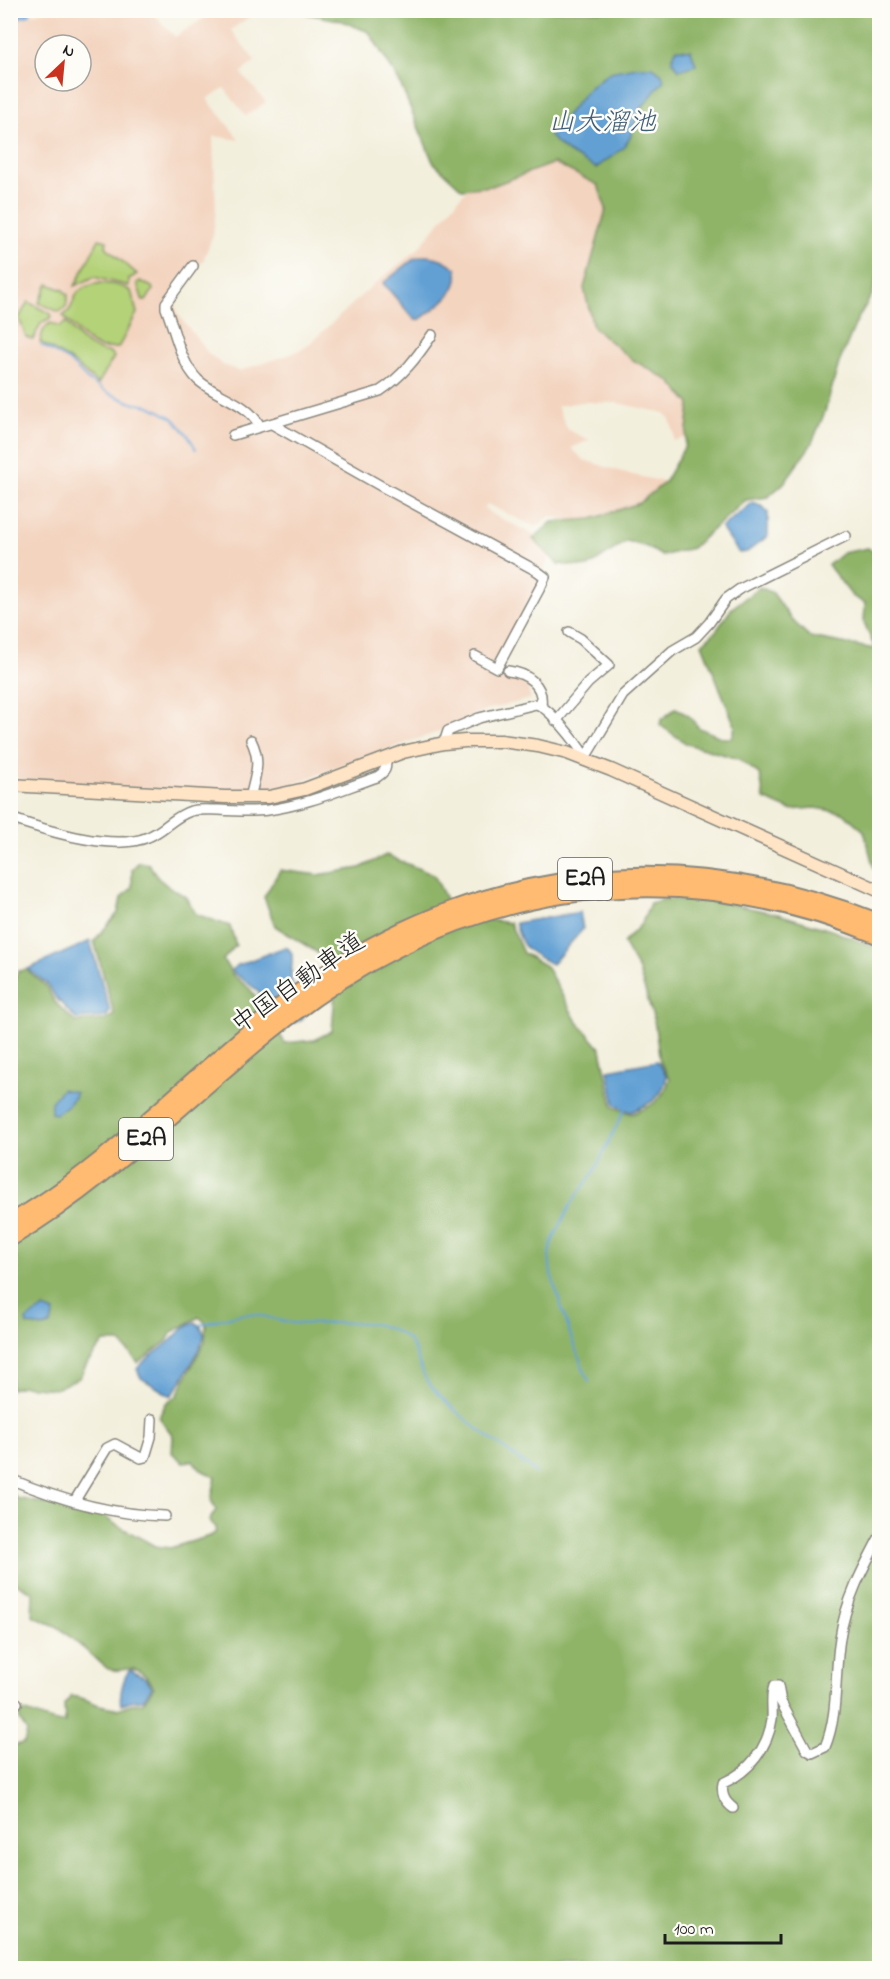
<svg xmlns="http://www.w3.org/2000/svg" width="890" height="1979" font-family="'Indie Flower','Klee One',sans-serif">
<rect width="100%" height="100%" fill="#fdfcf7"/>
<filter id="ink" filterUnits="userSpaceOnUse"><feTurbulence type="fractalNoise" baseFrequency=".0167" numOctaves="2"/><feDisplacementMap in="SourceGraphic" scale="12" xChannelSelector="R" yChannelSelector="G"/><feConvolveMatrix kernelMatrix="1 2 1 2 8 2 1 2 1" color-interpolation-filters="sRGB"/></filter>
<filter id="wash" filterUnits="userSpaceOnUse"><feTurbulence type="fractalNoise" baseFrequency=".008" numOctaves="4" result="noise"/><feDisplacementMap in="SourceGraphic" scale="24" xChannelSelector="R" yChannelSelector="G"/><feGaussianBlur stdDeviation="1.35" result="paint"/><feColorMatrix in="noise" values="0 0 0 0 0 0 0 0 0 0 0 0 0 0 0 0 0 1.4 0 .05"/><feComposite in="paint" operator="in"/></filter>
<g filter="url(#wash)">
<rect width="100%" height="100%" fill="#f3efdd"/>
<path fill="#f3d4bf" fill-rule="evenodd" d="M43 11H151L175 37 215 11H232L231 12 249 11 252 15 231 30 255 61 241 73 266 102 246 116 224 88 207 99 240 140 213 136 216 211 213 235 203 261 181 289 175 300 177 313 208 353 223 365 239 371 289 355 306 347 373 285 417 250 461 196 569 87 695 311V435L673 441 674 435 670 419 664 413 617 403 582 402 557 406 568 430 590 440 571 448 584 460 629 474 691 488 599 527 550 516 536 527 487 504 485 508 492 514 556 546 493 670 511 675 527 686 531 699 486 710 435 733 345 764 296 783 262 791 236 792 44 783 11 777 10 20ZM45 45H81V81H45Z"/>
<path fill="#b4d278" stroke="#68774a" stroke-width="1.5" d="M99 239 107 241 106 246 109 250 137 274 129 279V286L94 277 75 286Z
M140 281 152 287 153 290 146 301H143L137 283Z
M101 283C112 284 121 285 131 291L137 313 118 348C112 348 104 349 99 347 83 342 75 326 63 316 81 304 65 288 101 283Z
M48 284 63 290 68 295 66 307 59 312 39 303Z
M28 302 51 314 52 317 41 323 33 340 26 337 19 318Z
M66 322C80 340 87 349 111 353L114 357 98 384 73 362 40 342C42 334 43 327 51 323L60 327Z"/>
<path fill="#8fb468" stroke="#566842" stroke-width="1.5" d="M302 11H879V276L877 277 872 295 858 318 839 363 825 412 811 445 784 483 768 497 746 500 692 548 662 556 647 547 627 541 588 567 558 564 533 539 552 522 592 519 639 503 664 483 685 446 690 404 670 381 631 359 593 327 584 288 606 209 598 185 554 163 492 186 462 189 433 162 399 81 369 32 339 20 307 14Z
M868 548 880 557V747L878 748 880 750 879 873 874 869 864 831 843 813 815 808 790 810 764 799 760 775 739 759 687 744 660 725 661 720 676 708 689 716 699 728 723 738H732L735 726 702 644 716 631 732 608 760 587 773 593 791 619 810 637 875 649 864 622 865 603 852 596 828 565 843 553Z
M386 855 434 875 454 915 510 923 523 953 546 966 576 1020 601 1049 613 1107 632 1114C653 1106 663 1100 670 1078L660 1062 654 1020 639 971 623 943 642 923 650 903 666 899 722 902 778 914 831 930 879 949V1968H11L10 1746 24 1743 27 1732 19 1718 22 1711C37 1714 49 1723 65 1723L64 1705 71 1696C83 1697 83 1699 94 1703 101 1707 110 1706 118 1709L131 1704 143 1703 154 1687C149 1678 139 1667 127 1669 118 1670 118 1672 108 1669L58 1627 32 1616 33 1593 11 1580 10 1487 16 1498 102 1514 113 1523 155 1546 170 1548 210 1536 215 1533 216 1527 209 1521 216 1510 211 1500 216 1477 203 1471 192 1461 183 1462 172 1453 173 1436 159 1417 166 1403 176 1397 205 1341 206 1323 199 1317 172 1332 167 1341 138 1363 120 1342H104L88 1362 79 1378 55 1389 23 1386 11 1389V982L14 981 18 971 27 970 46 986 55 1002 75 1022 106 1020 114 1014 94 941 118 913 121 898 132 888V869L139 862 149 864 158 878 169 887 185 896 196 914 230 926 236 945 223 960 233 975 250 989 263 1007 285 1043 314 1040 332 1031 337 965 275 926 264 897 280 870 318 875 360 868Z"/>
<path fill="#62a0d4" stroke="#3f5e78" stroke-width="1.5" d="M676 49 691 50 696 65 679 70 672 60Z
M637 67H653L662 74 664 80 639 111 630 138 623 148 596 168C580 159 559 150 550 135L588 89 610 72Z
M424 256C437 256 445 260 456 268 464 291 435 308 419 320H415L383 283 414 259Z
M752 503 762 506 768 512V536L747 552 739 553 721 528Z
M580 912 583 929 552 964C527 951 523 951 515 923Z
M90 941 110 1011 106 1017 76 1019 56 998 47 984 28 969Z
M285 947C299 952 288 970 292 982 294 991 302 1000 307 1007 306 1021 299 1022 287 1024L268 1009 257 990 234 973 232 970 238 965Z
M657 1061 667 1076C662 1098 652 1103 631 1112L615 1105 608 1070Z
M62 1089 76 1092C73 1103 65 1108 56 1114L51 1113V1102Z
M44 1308 54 1312 51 1325 44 1327 27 1325 26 1320Z
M195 1322C200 1325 203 1329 204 1334 205 1344 178 1387 171 1396L141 1378 137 1369C145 1358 158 1352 168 1343 179 1334 180 1327 195 1322Z
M130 1670 147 1679 152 1687 143 1700 130 1701 121 1705C119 1697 123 1676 130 1670Z"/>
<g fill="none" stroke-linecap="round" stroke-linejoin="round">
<path stroke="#62a0d4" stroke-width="2" d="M41 345 69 361 88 380 108 393 132 403 150 406 173 418 188 435 196 449
M200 1325C214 1321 235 1314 249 1314 265 1314 278 1322 293 1323 330 1327 374 1313 405 1337 419 1348 418 1372 430 1385 459 1419 500 1444 536 1473
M589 1382 573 1343 551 1274 549 1255 552 1242 571 1204 594 1172 625 1109"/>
<path stroke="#62a0d4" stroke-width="14" d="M10 14 25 10"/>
</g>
</g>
<g filter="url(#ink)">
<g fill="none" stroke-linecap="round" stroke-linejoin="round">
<g stroke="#88867c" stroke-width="12">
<path id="street" d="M193 266 166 303V308C175 331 180 362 198 380 218 398 246 401 260 426
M272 424 381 486 537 571 545 577 542 584 497 668 475 656
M233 435 380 391C403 376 417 357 432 335
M508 671C527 673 544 685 541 705
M556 721 588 683 609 665 581 639 569 632
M444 743 448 731 479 718 536 704C550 708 576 742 584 755
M583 758 588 753 623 695 672 651 696 637 709 623 726 599 740 589 846 536
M250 798C255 776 262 762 251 740
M10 818C44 830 114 852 148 837 164 831 174 816 191 811 200 809 209 810 218 810 235 811 251 812 268 810 306 805 342 789 377 777 386 771 387 768 385 758
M10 1479C60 1500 111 1515 165 1516
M74 1502 107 1448 115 1444 141 1458 145 1457 151 1437 152 1419
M10 1701 17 1703
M733 1808C724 1801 721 1794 723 1783 749 1772 768 1748 772 1719 773 1708 770 1697 774 1686H778L781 1702 807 1750 812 1753 825 1747C839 1713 834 1675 840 1638 845 1602 863 1568 880 1536"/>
</g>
<g stroke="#88867c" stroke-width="15">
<path id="secondary" d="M10 785 225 797H269L305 789 403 752 444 743 465 741H501L538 746 567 753 611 770 880 891"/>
</g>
<g stroke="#88867c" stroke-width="20">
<path id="highway" d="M10 1223C105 1169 180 1088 264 1020 445 870 661 836 880 923
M10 1238C108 1180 185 1099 273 1029 453 883 664 848 880 936"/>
</g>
<use href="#street" stroke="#fff" stroke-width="9"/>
<use href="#secondary" stroke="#ffe4c6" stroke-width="12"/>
<use href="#highway" stroke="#ffbb71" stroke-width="16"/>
</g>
</g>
<g text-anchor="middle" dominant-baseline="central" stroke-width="5" stroke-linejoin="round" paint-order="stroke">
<g fill="#fdfcf7" stroke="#605f5e" stroke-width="1.5">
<rect x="558" y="858" width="54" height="42" rx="4.5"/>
<rect x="119" y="1118" width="54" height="42" rx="4.5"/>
</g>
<g font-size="24" font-weight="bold" fill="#1c1c1c">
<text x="585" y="879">E2A</text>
<text x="146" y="1139">E2A</text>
</g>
<g font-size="26" fill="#1c1c1c" stroke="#fdfcf7">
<text transform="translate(299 984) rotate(-35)">中国自動車道</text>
</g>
<g font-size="27" font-style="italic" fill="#3f5e78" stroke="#fdfcf7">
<text x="602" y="123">山大溜池</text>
</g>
</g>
<rect width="890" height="1979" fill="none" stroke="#fdfcf7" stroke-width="36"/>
<g transform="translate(63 63) rotate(26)"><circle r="28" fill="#fdfcf7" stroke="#a3a29f" stroke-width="1.5"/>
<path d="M0-4.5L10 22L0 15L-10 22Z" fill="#c8321e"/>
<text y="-9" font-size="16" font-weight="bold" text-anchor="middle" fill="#1c1c1c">N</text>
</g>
<path d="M665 1934v9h116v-9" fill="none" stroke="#1c1c1c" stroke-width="3"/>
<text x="674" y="1934" font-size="18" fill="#1c1c1c" stroke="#fdfcf7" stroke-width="4.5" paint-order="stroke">100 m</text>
</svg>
